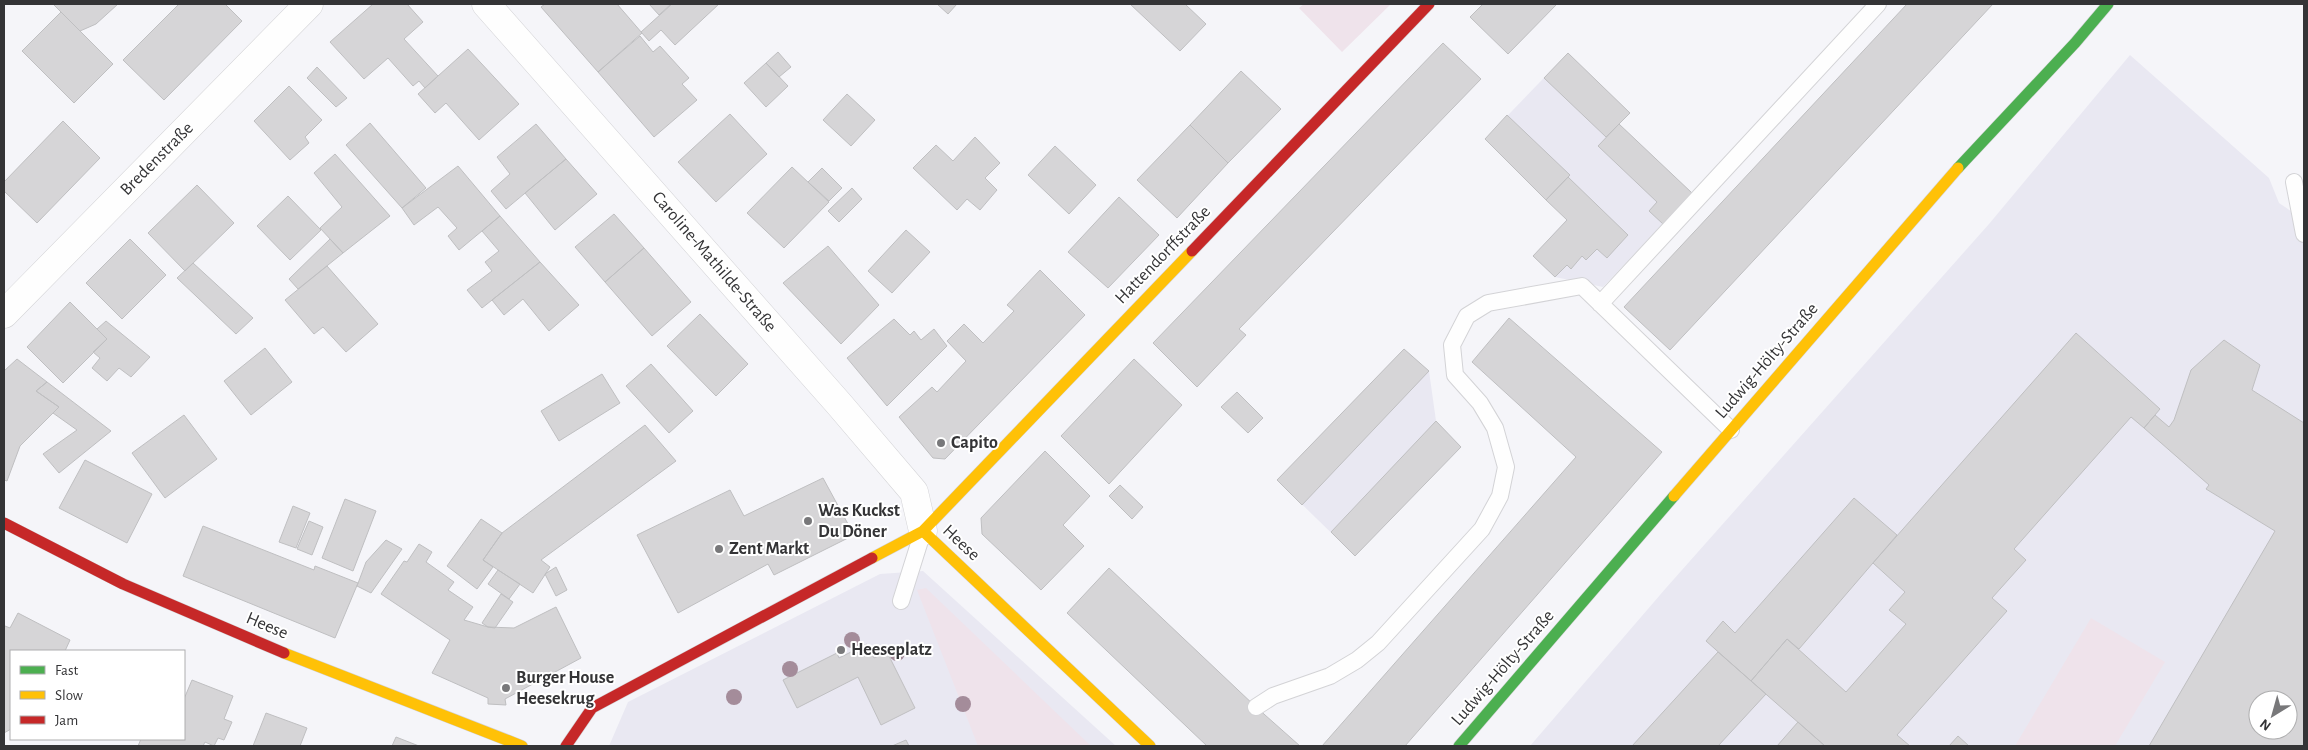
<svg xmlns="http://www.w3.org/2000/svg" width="2308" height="750" font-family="'Alegreya Sans',sans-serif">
<rect width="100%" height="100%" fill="#f5f5f9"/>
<path fill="#e9e8f2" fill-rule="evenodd" d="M1568 53 1630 113 1619 124 1692 193 1603 287 1555 277 1533 256 1567 219 1485 139Z
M2130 55 2269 178 2279 203 2304 220V746H1530L1666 588 1989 224ZM2258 700H2288V730H2258Z
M1404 349 1429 371 1436 421 1461 447 1355 556 1277 480Z
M923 571 1116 746H609L628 702 880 574Z"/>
<path fill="#efe3eb" d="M1304 4H1391L1342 52 1299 8Z
M926 588 1091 746H978L917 590Z
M2091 618 2165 662 2115 746H2015Z"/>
<path fill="#d6d5d7" stroke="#bfbfc1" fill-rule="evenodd" d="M53 4H118L96 24 80 31Z
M179 4H225L242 21 164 100 123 60Z
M373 4H407L423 22 404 39 438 76 425 88 419 81 413 86 388 58 364 79 330 42Z
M545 4H617L642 33 598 72 541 7Z
M649 4H671L659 15Z
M672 4H719L675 45 661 30 649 41 641 32Z
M937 4H957L948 14Z
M1130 4H1185L1206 24 1180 51Z
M1483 4H1557L1508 54 1470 17Z
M1907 4H1993L1670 350 1624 307Z
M61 12 113 64 74 103 22 51Z
M640 36 653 52 660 46 689 78 682 84 697 100 654 137 598 72Z
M1443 43 1481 79 1239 329 1246 335 1197 387 1153 343Z
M468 49 519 104 479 140 446 103 435 113 418 94Z
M778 52 791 67 779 77 766 63Z
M1568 53 1630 113 1606 137 1544 78Z
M766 63 788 86 766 107 744 83Z
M317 67 347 98 336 107 307 78Z
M1241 71 1281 109 1228 163 1190 125Z
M289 86 322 120 305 137 309 143 290 160 254 121Z
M847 94 875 120 851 146 823 120Z
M730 114 767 154 716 202 678 162Z
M1507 115 1570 175 1546 200 1485 139Z
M63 121 100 158 37 223 4 191V182Z
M370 123 426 188 402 208 346 145Z
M536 124 566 159 506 209 491 191 510 174 497 157Z
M1619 124 1692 193 1663 224 1649 211 1657 202 1598 146Z
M1190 125 1228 163 1177 218 1137 180Z
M975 137 1000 163 985 178 997 190 980 210 967 199 957 210 913 168 936 145 953 161Z
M1055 146 1096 185 1069 214 1028 175Z
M335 154 390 216 343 253 320 228 342 207 314 173Z
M566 159 597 194 555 230 525 193Z
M458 166 500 216 459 250 448 236 457 228 438 207 414 225 402 208Z
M792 167 829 202 784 248 747 213Z
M822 168 842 188 829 201 808 182Z
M1568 177 1628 235 1607 258 1597 249 1586 260 1582 256 1571 269 1567 265 1555 277 1533 256 1567 220 1546 200Z
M197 185 234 223 185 271 148 233Z
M852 188 862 199 839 222 828 211Z
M288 196 321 230 290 260 257 226Z
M1119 197 1159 235 1108 288 1068 252Z
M614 214 644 248 605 282 575 247Z
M500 216 540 262 482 308 467 290 492 271 485 262 499 251 482 231Z
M906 230 930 252 892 293 868 271Z
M130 239 166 275 122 319 86 283Z
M330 239 343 253 298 289 289 279Z
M828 246 879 305 841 344 783 283Z
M644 248 691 302 652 336 605 282Z
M540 262 579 305 549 331 523 299 504 315 492 300Z
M193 263 253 318 236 334 177 278Z
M327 266 378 324 346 352 323 327 314 334 285 300Z
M1040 270 1085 315 945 459 933 458 899 417 932 387 937 392 966 361 947 341 964 324 983 343 1014 311 1007 305Z
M70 302 107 339 63 383 27 347Z
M700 314 748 364 716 396 667 346Z
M1509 318 1662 452 1405 746H1322L1576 457 1472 362Z
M894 319 910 335 914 331 921 340 934 329 947 346 887 406 847 358Z
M106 321 150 357 131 377 119 368 107 381 92 368 100 358 93 352 107 339 97 329Z
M2076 333 2160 409 2144 428 2131 417 2014 549 2026 560 1992 598 2007 611 1897 735 1910 746H1825L1751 681 1787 639 1846 692 1906 624 1889 610 1905 592 1873 563Z
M2224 340 2260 365 2252 390 2304 423V746H2149L2275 531 2206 489 2209 485 2144 428 2155 415 2169 427 2174 420 2191 370ZM2258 700H2288V730H2258Z
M265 348 292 382 251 415 224 381Z
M1404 349 1429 371 1302 505 1277 480Z
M17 359 47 382 36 391 59 407 20 446 7 481 4 480V371Z
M1134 359 1182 405 1109 484 1061 436Z
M651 364 693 411 669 433 626 386Z
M602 374 620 403 559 441 541 411Z
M47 382 111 431 59 473 43 454 77 430 53 413 59 407 36 391Z
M1237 392 1263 418 1248 433 1221 407Z
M184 415 217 459 165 498 132 453Z
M1436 421 1461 447 1355 556 1331 532Z
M645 425 676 461 541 560 550 567 533 593 483 560 502 533Z
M1045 451 1090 496 1063 525 1084 546 1041 590 982 534 981 518Z
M85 460 152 494 127 543 59 508Z
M823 478 854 535 774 575 768 564 678 613 637 535 730 490 744 516Z
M1120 485 1143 507 1132 519 1109 496Z
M1854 498 1897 535 1799 649 1787 639 1751 681 1706 641 1723 621 1735 633Z
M345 499 376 511 353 571 322 558Z
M293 506 310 513 296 548 279 542Z
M481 519 502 533 483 560 493 567 477 589 447 566Z
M309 521 323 527 312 555 297 549Z
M203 526 314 570 315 566 358 583 335 638 183 576Z
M386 540 402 549 371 593 357 586 366 562Z
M419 544 432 552 426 562 454 582 448 590 473 607 464 620 488 627 514 628 556 607 581 658 505 699 506 705 488 704V698L432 673 450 640 381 594 404 561 407 562Z
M556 567 567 590 556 596 545 574Z
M1109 568 1256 707 1300 746H1207L1067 613Z
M498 570 520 584 509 599 488 584Z
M501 594 513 602 495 628 488 627 482 623Z
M18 613 70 640 65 651H11V729L4 733V628L5 626 10 628Z
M867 644 874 658 887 652 915 708 881 725 858 677 797 708 783 680 837 653 839 658Z
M1718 652 1766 694 1718 746H1632Z
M192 680 233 696 224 719 232 722 224 740 218 738 214 746 205 742 203 746H138L141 739H184V699Z
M266 713 307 728 300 746H253Z
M1798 722 1825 746H1777Z
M1958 736 1969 746H1949Z
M396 737 419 746H392Z
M906 740 909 746H892Z"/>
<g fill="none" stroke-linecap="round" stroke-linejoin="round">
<g stroke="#d3d3d6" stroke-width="18">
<path id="lane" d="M2294 182 2304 234
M1600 304 1878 4
M901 601 923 531
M1256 707 1273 696 1330 676 1357 660 1378 643 1482 529 1500 496 1506 467 1495 428 1480 403 1455 375 1452 345 1467 316 1488 303 1582 286 1731 430"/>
</g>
<g stroke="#d3d3d6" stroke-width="29">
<path id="street" d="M486 4 839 404 914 492 923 531
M4 314 309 4"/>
</g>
<g stroke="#d3d3d6" stroke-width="12">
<path id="fast" d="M1958 168 2075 43 2108 4
M1459 746 1674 496"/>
</g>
<g stroke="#d3d3d6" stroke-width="12">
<path id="slow" d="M1674 496 1958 168
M923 531 1192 251
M872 558 923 531 1150 746
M284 653 522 746"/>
</g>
<g stroke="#d3d3d6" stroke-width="12">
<path id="jam" d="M1192 251 1429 4
M4 523 123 584 284 653
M566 746 592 708 872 558"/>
</g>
<use href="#lane" stroke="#fefefe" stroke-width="16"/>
<use href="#street" stroke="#fefefe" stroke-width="28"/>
<use href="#fast" stroke="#4caf50" stroke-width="11"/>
<use href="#slow" stroke="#ffc107" stroke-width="11"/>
<use href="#jam" stroke="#c62828" stroke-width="11"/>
</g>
<g fill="#a48c9a">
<circle cx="852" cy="640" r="8"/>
<circle cx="897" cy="653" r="8"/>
<circle cx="790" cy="669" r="8"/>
<circle cx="734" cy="697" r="8"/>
<circle cx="963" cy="704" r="8"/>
</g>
<g fill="#78787a" stroke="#fff" stroke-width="2">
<circle cx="941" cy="443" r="5"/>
<circle cx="808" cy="521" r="5"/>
<circle cx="719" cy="549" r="5"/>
<circle cx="841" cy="650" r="5"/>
<circle cx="506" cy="688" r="5"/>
</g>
<g text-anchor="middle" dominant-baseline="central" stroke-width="4" stroke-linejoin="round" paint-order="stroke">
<g font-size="18" fill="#343436" stroke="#fff">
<text transform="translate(157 159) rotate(-45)">Bredenstraße</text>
<text transform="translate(1163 255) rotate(-46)">Hattendorffstraße</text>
<text transform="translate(714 262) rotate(49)">Caroline-Mathilde-Straße</text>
<text transform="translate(1767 361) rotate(-49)">Ludwig-Hölty-Straße</text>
<text transform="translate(961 543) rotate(43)">Heese</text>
<text transform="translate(267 626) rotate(23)">Heese</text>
<text transform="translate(1503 668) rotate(-49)">Ludwig-Hölty-Straße</text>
</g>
<g font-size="18" font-weight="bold" fill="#343436" stroke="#fff" text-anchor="start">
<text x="951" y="443">Capito</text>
<text x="818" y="511">Was Kuckst<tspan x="818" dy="21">Du Döner</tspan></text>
<text x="729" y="549">Zent Markt</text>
<text x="851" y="650">Heeseplatz</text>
<text x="516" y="678">Burger House<tspan x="516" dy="21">Heesekrug</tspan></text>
</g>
</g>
<rect width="2308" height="750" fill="none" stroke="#343436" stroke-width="10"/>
<rect x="10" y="650" width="175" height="90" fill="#ffffff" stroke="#aeaeaf"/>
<rect x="20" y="666" width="25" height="8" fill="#4caf50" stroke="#aeaeaf"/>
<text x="55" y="675" font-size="15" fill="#343436">Fast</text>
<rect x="20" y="691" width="25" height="8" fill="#ffc107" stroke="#aeaeaf"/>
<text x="55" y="700" font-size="15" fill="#343436">Slow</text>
<rect x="20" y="716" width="25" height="8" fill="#c62828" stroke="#aeaeaf"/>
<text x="55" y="725" font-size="15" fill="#343436">Jam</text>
<g transform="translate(2273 715) rotate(217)"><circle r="24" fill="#ffffff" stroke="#aeaeaf"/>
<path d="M0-4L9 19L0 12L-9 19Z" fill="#78787a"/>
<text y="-8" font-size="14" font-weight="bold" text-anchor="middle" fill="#343436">N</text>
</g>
</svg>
